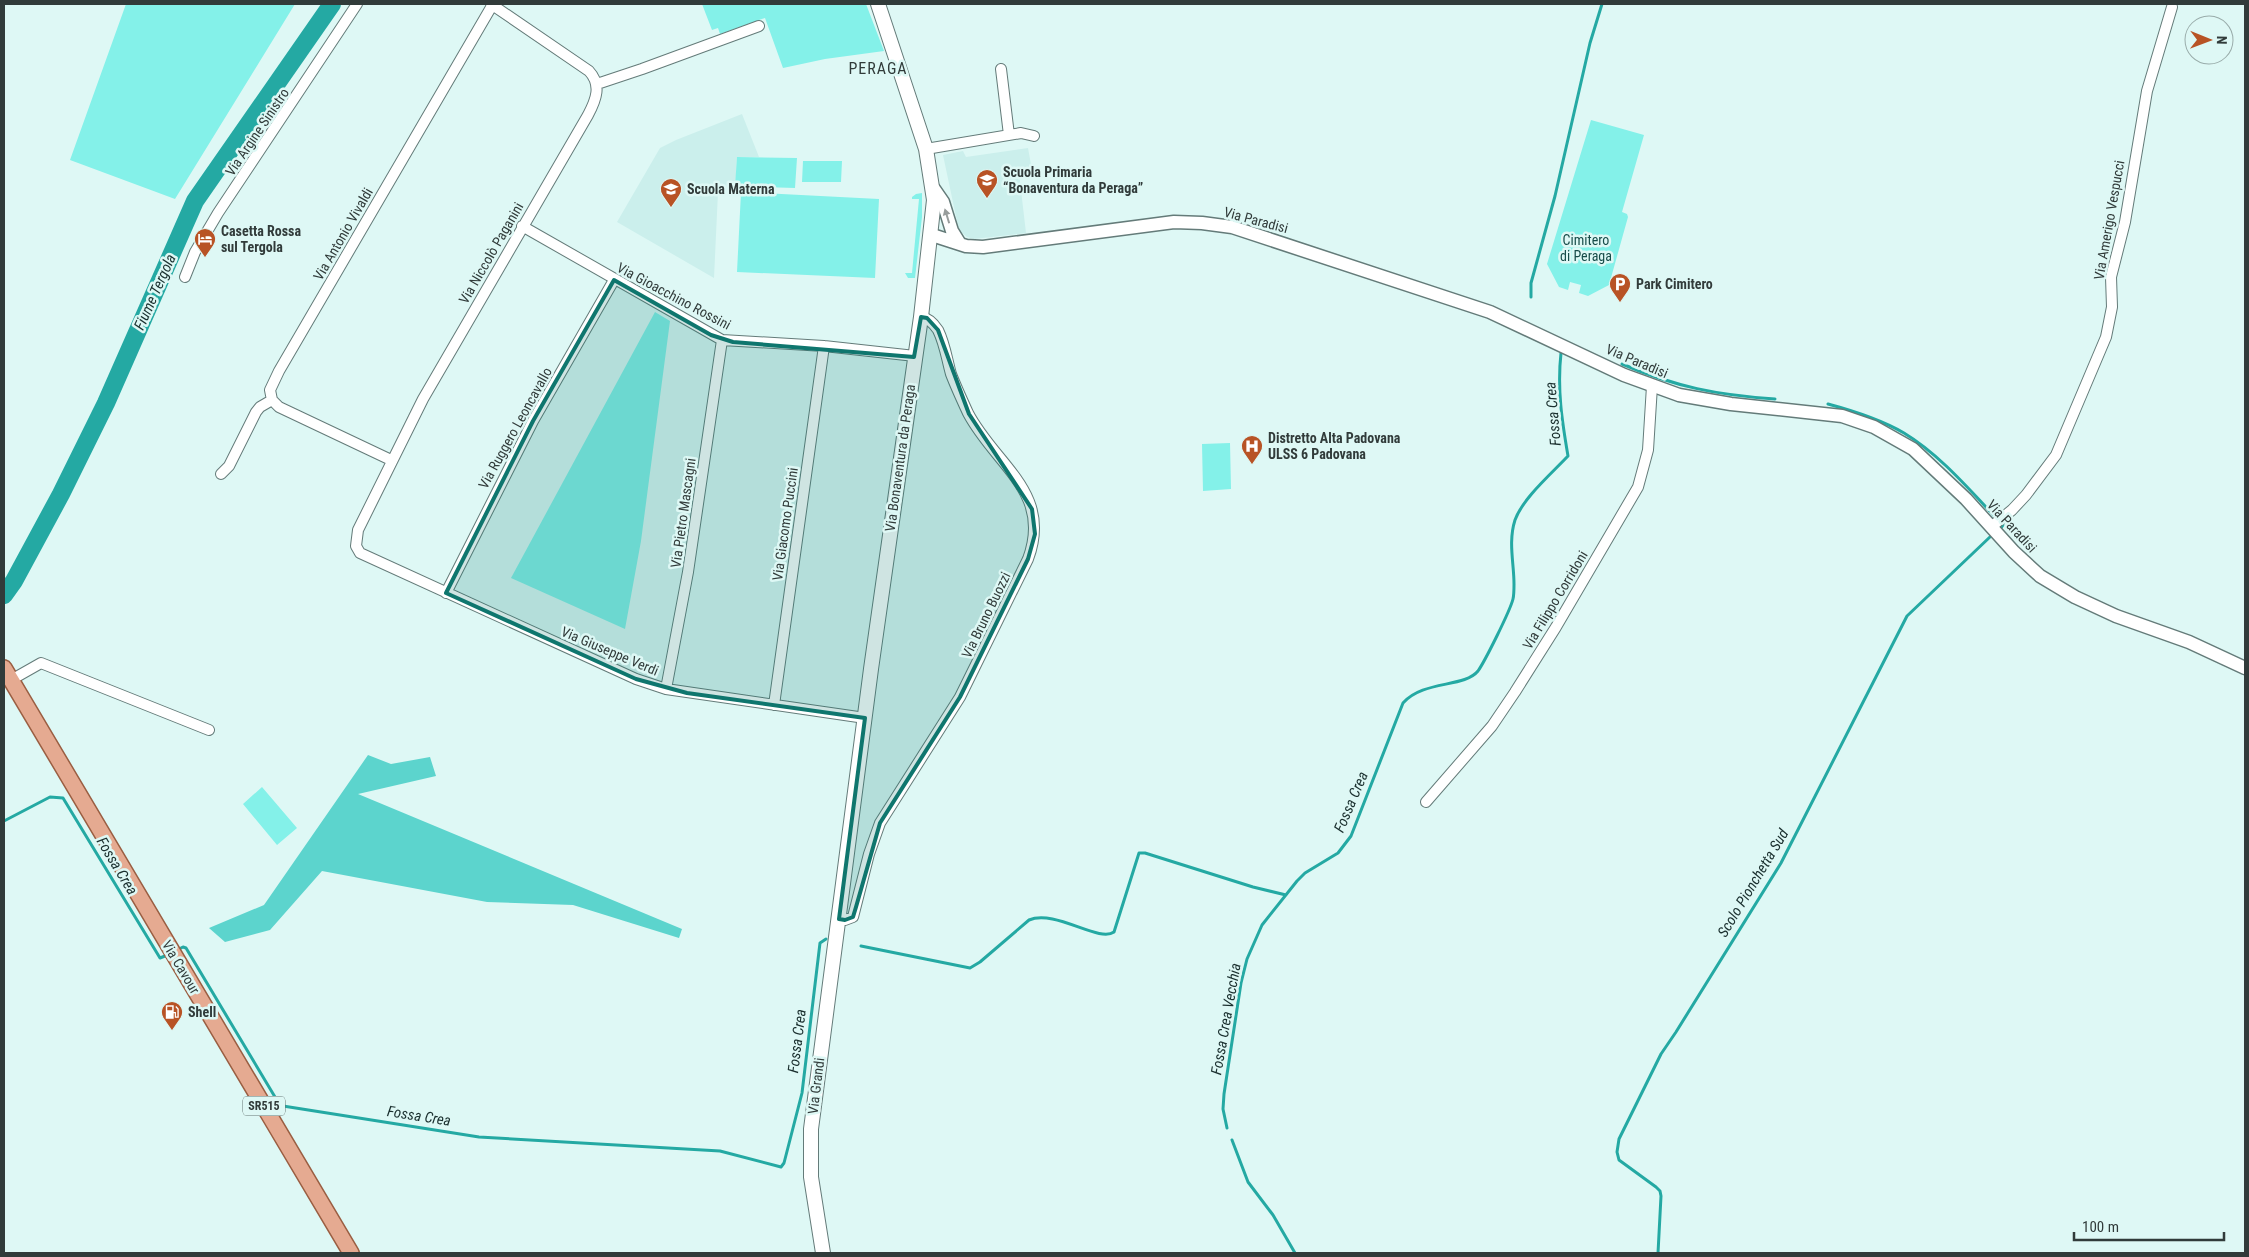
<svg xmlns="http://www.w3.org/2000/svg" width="2249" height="1257" font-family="'Roboto Condensed',sans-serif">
<rect width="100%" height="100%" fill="#def8f5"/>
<path fill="#cbefec" d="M742 114 759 157H737L735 193 718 192 714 278 617 222 660 148 676 140Z
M1028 148 1032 170 1019 173 1026 233 974 239 967 237 960 231 958 226 943 155 963 151 966 157Z"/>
<path fill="#84f1e9" d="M126 4H295L175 199 70 160Z
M702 4H866L884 51 825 59 783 68 765 18 720 34 718 28 712 30Z
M1591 120 1644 135 1622 212 1627 214 1628 217 1609 285 1588 296 1579 293 1581 285 1570 282 1568 290 1559 287 1547 264Z
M737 157 797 158 795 188 735 186Z
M803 161H842L841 182H802Z
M741 192 879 199 875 278 737 272Z
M922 193V217L915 278H908L905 273H912L919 199H912V197L916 194Z
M655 312 670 321 641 541 625 629 511 578Z
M1230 443 1231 489 1203 491 1202 444Z
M262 787 297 828 277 845 243 804Z"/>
<path fill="#5cd4cd" d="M368 755 391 764 430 757 436 776 358 794 682 929 679 938 573 905 487 902 322 871 270 930 225 942 209 928 264 905Z"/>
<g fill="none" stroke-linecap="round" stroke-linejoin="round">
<path stroke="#24a9a3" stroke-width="3" d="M1531 297V283L1555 196 1590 43 1602 4
M1622 364C1676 387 1717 395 1775 399
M1828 404C1854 411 1880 419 1904 433 1942 456 1973 494 2003 525L2001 528
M4 821 50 797 63 798 160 958 170 954
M861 946 970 968 980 962 1029 920C1055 909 1099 943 1114 932L1139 853H1145L1253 887 1286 895
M177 950 183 947 186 948 275 1097 283 1106 479 1137 720 1151 781 1167 784 1163 802 1093 820 943 826 939
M1227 1128 1223 1109 1224 1094 1241 983 1247 959 1262 925 1297 881 1305 873 1338 853 1351 836 1403 703C1423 680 1464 688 1478 671 1485 661 1510 611 1513 599 1514 595 1514 589 1514 584 1514 563 1508 542 1515 520 1523 498 1551 474 1568 456 1562 421 1557 389 1561 353
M1232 1140 1248 1182 1273 1215 1295 1253
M1658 1253 1661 1196 1660 1191 1656 1187 1619 1160 1617 1152 1619 1139 1661 1054 1676 1032 1781 863 1907 616 1991 536"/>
<path stroke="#24a9a3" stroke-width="18" d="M4 595 14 581 61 494 106 403 195 201 332 4"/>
<g stroke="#647b79" stroke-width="12">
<path id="minor" d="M491 4 589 71C602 85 596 100 588 115L423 399 358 530 356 546 360 553 636 679 666 689 865 718
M1001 69 1009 135
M597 84 642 69 759 26
M926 149 1021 133 1034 136
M522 226 722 340 824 346 915 356
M185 277 195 252 218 213 357 4
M272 400 279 407 391 460
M221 474 229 466 256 412 260 407 272 400 270 390 279 371 493 4
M1991 527 2012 510 2026 495 2056 455 2106 337 2112 307 2111 277 2125 222 2147 91 2172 7
M446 593 533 421 614 280
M11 680 41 663 209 730
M666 689 688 572 722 340
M774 705 824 346
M1426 802 1492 726 1515 692 1556 627 1638 487 1648 450 1652 386
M839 919 845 920 853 917 869 854 880 823 960 697 1028 559C1053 492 995 465 968 413 962 400 956 387 951 374 947 360 945 344 938 330 934 324 928 318 921 317"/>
</g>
<g stroke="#647b79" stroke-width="15">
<path id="tertiary" d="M934 189 943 202 952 231 960 244
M932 235 966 246 983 247 1174 222 1202 223 1232 227 1490 312 1624 375 1679 395 1731 404 1842 416 1874 427 1913 449 1966 499 2014 552 2040 576 2075 597 2116 616 2189 642 2245 668"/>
</g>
<g stroke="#647b79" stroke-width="16">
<path id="secondary" d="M823 1253 811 1177V1129L871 669 921 317 934 200 926 149 878 4"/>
</g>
<g stroke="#9a5e42" stroke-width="18">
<path id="primary" d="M4 668 351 1253"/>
</g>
<use href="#minor" stroke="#fff" stroke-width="10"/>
<use href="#tertiary" stroke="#fff" stroke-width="12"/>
<use href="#secondary" stroke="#fff" stroke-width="14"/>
<use href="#primary" stroke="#e5aa91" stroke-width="15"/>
</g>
<defs><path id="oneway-solid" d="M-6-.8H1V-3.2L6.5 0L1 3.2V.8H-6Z" transform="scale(1.25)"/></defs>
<use fill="#989d9c" href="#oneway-solid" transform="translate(947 216) rotate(-107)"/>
<path fill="#0f766e" fill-opacity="0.2" stroke="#0f766e" stroke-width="4" stroke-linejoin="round" d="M614 280 711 335 733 342 914 357 921 317 927 318 938 330 969 414 1032 509 1035 534 1028 559 960 697 880 823 856 907 853 917 845 920 839 919 865 718 687 693 636 679 446 593 533 421Z"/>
<defs>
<g id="school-pin" transform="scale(1.125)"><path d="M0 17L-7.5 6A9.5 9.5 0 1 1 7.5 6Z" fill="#b85325" stroke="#def8f5"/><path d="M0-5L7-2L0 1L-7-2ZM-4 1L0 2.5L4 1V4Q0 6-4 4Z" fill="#fff"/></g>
<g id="hotel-pin" transform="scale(1.125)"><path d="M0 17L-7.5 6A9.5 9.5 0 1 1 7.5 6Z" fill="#b85325" stroke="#def8f5"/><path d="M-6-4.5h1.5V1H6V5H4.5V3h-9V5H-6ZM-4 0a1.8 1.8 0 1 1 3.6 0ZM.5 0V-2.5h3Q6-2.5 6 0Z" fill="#fff"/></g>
<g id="parking-pin" transform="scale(1.125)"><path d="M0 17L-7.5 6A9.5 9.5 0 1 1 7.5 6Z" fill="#b85325" stroke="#def8f5"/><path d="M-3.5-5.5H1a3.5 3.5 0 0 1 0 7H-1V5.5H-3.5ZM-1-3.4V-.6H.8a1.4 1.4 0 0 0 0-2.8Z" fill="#fff"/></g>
<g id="hospital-pin" transform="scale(1.125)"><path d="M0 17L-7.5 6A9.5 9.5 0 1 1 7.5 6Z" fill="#b85325" stroke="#def8f5"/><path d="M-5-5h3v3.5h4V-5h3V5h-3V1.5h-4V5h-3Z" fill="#fff"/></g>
<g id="fuel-pin" transform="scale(1.125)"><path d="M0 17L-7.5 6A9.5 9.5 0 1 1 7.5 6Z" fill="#b85325" stroke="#def8f5"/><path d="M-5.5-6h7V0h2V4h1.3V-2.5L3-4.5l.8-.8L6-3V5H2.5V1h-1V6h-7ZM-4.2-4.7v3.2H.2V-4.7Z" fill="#fff"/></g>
</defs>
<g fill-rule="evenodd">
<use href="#school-pin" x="987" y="180"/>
<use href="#school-pin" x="671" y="189"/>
<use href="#hotel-pin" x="205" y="239"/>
<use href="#parking-pin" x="1620" y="284"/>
<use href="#hospital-pin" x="1252" y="446"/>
<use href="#fuel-pin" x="172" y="1012"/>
</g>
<g text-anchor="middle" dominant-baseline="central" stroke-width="5" stroke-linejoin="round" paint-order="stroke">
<rect fill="#def8f5" stroke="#657472" stroke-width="1" x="243" y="1096.5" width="42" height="19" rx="4"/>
<g font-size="12" font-weight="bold" fill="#313b3a">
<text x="264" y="1106">SR515</text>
</g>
<g font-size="14" fill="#313b3a" stroke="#def8f5">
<text transform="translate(257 132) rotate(-56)">Via Argine Sinistro</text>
<text transform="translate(1256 220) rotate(15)">Via Paradisi</text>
<text transform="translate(2109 220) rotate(-80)">Via Amerigo Vespucci</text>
<text transform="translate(343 234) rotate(-60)">Via Antonio Vivaldi</text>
<text transform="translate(491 253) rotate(-60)">Via Niccolò Paganini</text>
<text transform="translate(674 296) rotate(28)">Via Gioacchino Rossini</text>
<text transform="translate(1637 361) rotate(23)">Via Paradisi</text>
<text transform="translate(515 428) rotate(-61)">Via Ruggero Leoncavallo</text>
<text transform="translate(900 458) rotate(-82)">Via Bonaventura da Peraga</text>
<text transform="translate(683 513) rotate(-82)">Via Pietro Mascagni</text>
<text transform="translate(785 524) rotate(-82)">Via Giacomo Puccini</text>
<text transform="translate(2012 526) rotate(47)">Via Paradisi</text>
<text transform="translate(1555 600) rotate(-59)">Via Filippo Corridoni</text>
<text transform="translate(986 615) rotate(-64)">Via Bruno Buozzi</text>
<text transform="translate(610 651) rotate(23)">Via Giuseppe Verdi</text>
<text transform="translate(181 967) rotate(59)">Via Cavour</text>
<text transform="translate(816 1086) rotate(-83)">Via Grandi</text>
</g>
<g font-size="14" font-weight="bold" fill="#313b3a" stroke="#def8f5" text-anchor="start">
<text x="1003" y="172">Scuola Primaria<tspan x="1003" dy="16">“Bonaventura da Peraga”</tspan></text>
<text x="687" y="189">Scuola Materna</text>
<text x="221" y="231">Casetta Rossa<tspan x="221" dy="16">sul Tergola</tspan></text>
<text x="1636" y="284">Park Cimitero</text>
<text x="1268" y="438">Distretto Alta Padovana<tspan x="1268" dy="16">ULSS 6 Padovana</tspan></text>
<text x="188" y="1012">Shell</text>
</g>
<g font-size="14" fill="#174c49" stroke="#def8f5">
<text x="1586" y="240">Cimitero<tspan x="1586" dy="16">di Peraga</tspan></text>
</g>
<g font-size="15" font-style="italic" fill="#1a2f2e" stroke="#def8f5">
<text transform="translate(155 292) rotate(-66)">Fiume Tergola</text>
<text transform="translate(1553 414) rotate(-95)">Fossa Crea</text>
<text transform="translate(1351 802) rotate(-67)">Fossa Crea</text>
<text transform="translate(117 866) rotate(59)">Fossa Crea</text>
<text transform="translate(1753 883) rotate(-59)">Scolo Pionchetta Sud</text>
<text transform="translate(1226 1019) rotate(-80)">Fossa Crea Vecchia</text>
<text transform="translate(797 1041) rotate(-83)">Fossa Crea</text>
<text transform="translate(419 1116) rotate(9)">Fossa Crea</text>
</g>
<g font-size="16" letter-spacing="1" fill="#313b3a" stroke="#def8f5">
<text x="878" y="68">PERAGA</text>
</g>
</g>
<rect width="2249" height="1257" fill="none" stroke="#313b3a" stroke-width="10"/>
<g transform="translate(2209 40) rotate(91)"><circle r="24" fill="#def8f5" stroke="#99acaa"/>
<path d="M0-4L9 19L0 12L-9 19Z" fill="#b85325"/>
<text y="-8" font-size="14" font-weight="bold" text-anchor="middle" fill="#313b3a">N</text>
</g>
<path d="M2074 1232v8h150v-8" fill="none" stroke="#313b3a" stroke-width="2.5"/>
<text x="2082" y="1232" font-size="15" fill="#313b3a" stroke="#def8f5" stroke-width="4" paint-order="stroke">100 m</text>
</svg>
